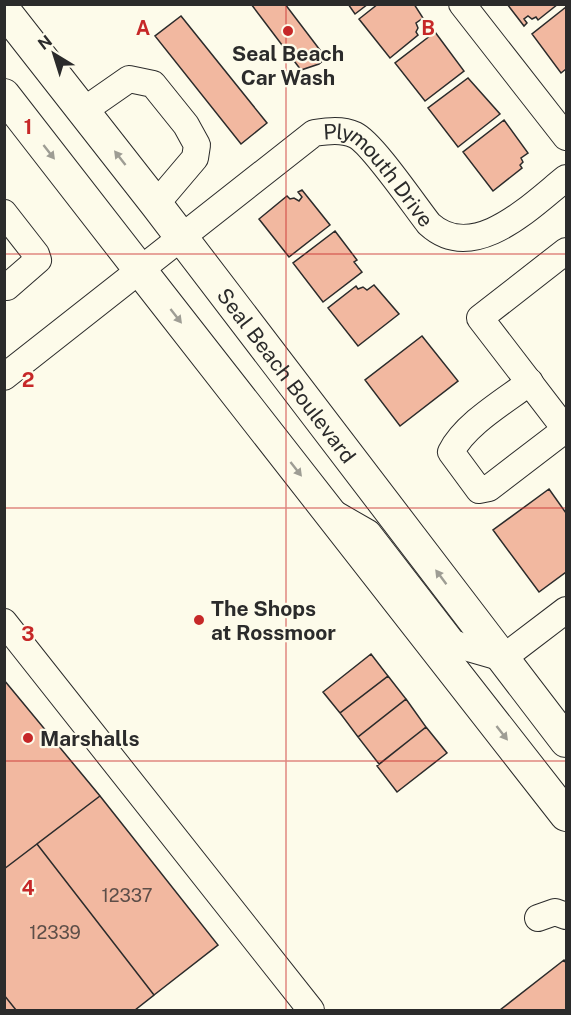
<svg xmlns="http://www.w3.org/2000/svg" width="571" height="1015" font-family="'Public Sans',sans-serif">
<rect width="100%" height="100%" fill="#fdfbea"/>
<path fill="#f2b8a0" stroke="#2b2b2b" stroke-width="1.5" d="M251 4H285L326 58 319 64 301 70Z
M348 4H368L355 14Z
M378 4H414L423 18 416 23 418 28 416 32 418 35 390 58 359 19Z
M507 4H558L538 20 536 17 532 19 528 16 524 19 527 23 524 26Z
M566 7V69L561 73 532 34Z
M181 16 267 123 241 144 155 36Z
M435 32 464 71 425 101 395 63Z
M468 78 500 114 458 147 428 108Z
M504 120 528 153 521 158 523 162 520 165 522 168 493 191 463 152Z
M302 190 330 225 289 257 259 219 287 196 290 199 294 198 299 201 302 197 298 192Z
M335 231 357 260 354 262 362 272 323 302 293 263Z
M374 285 399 314 358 346 328 308 356 286 358 289 363 287 367 290Z
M422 336 458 381 400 426 365 380Z
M549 489 566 513V572L539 592 493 530Z
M371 654 388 676 340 713 323 692Z
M388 676 406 699 358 737 340 713Z
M4 680 100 796 4 869Z
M406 699 426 727 379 764 358 737Z
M426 727 447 753 397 792 377 766Z
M100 796 218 945 154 995 37 844Z
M37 844 154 995 135 1010H16L4 995V869Z
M564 960 566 963V1010H500Z
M4 995 16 1010H4Z"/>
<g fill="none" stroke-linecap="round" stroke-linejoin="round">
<g stroke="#2b2b2b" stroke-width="28">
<g id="minor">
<path d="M462 4 566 137"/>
<path d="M83 111 129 79 153 84 186 125 197 145 195 158 156 204"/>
<path d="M4 213 36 254 38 260 7 287H4"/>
<path d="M566 251 480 318 566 430"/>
<path id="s1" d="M4 377 314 133C328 131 342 129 355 135 372 143 414 205 429 224 474 265 532 205 566 178"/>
<path d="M530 382C505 401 465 424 451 452L479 490 489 488 566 429"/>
<path d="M335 514 368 533 452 642 458 645 503 658 566 610"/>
<path d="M4 622 311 1010"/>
<path d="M538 918 555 912 566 916"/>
</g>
</g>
<g stroke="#2b2b2b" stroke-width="34">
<g id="major">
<path id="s2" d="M4 10 156 204 566 741"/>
<path d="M4 95 140 270 566 815"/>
</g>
</g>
<use href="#minor" stroke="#fdfbea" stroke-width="26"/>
<use href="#major" stroke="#fdfbea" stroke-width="32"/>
</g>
<defs><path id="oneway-solid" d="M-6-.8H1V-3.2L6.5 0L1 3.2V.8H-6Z" transform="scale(1.5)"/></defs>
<g fill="#9e9d94">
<use href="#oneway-solid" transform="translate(49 152) rotate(52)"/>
<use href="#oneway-solid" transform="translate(120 158) rotate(-128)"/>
<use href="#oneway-solid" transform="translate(176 316) rotate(52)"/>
<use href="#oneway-solid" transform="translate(296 469) rotate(52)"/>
<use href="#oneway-solid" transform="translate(441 577) rotate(-127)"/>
<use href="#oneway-solid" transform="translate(502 733) rotate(52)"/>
</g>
<path fill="none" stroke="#c62828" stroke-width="1.5" stroke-opacity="0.55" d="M286 4V1010M4 254H566M4 508H566M4 761H566"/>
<g fill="#c62828" stroke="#fdfbea" stroke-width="2">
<circle cx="288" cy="31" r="6"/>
<circle cx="199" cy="620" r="6"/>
<circle cx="28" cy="738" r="6"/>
</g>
<g text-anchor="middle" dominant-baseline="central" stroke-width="4.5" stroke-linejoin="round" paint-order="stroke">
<g font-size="18" fill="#5d4e48">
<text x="127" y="895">12337</text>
<text x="55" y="932">12339</text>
</g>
<g font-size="21" font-weight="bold" fill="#2b2b2b" stroke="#fdfbea" text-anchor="start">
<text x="288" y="53" text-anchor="middle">Seal Beach<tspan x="288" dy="24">Car Wash</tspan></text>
<text x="211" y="608">The Shops<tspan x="211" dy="24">at Rossmoor</tspan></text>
<text x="40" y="738">Marshalls</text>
</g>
<g font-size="21" fill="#2b2b2b" stroke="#fdfbea">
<text stroke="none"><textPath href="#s1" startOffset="478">Plymouth Drive</textPath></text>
<text stroke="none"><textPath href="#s2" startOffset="462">Seal Beach Boulevard</textPath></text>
</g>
</g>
<g font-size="20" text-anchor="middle" font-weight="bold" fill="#c62828" stroke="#fdfbea" stroke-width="4.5" stroke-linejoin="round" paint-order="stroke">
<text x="143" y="35">A</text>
<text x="428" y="35">B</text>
<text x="28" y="134">1</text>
<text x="28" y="387">2</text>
<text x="28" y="641">3</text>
<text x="28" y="895">4</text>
</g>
<rect width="571" height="1015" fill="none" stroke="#2b2b2b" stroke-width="12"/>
<g transform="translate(54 54) rotate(322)" stroke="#fdfbea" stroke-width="4.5" paint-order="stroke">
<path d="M0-4.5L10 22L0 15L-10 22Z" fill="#2b2b2b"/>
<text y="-9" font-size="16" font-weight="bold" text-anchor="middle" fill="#2b2b2b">N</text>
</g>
</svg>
